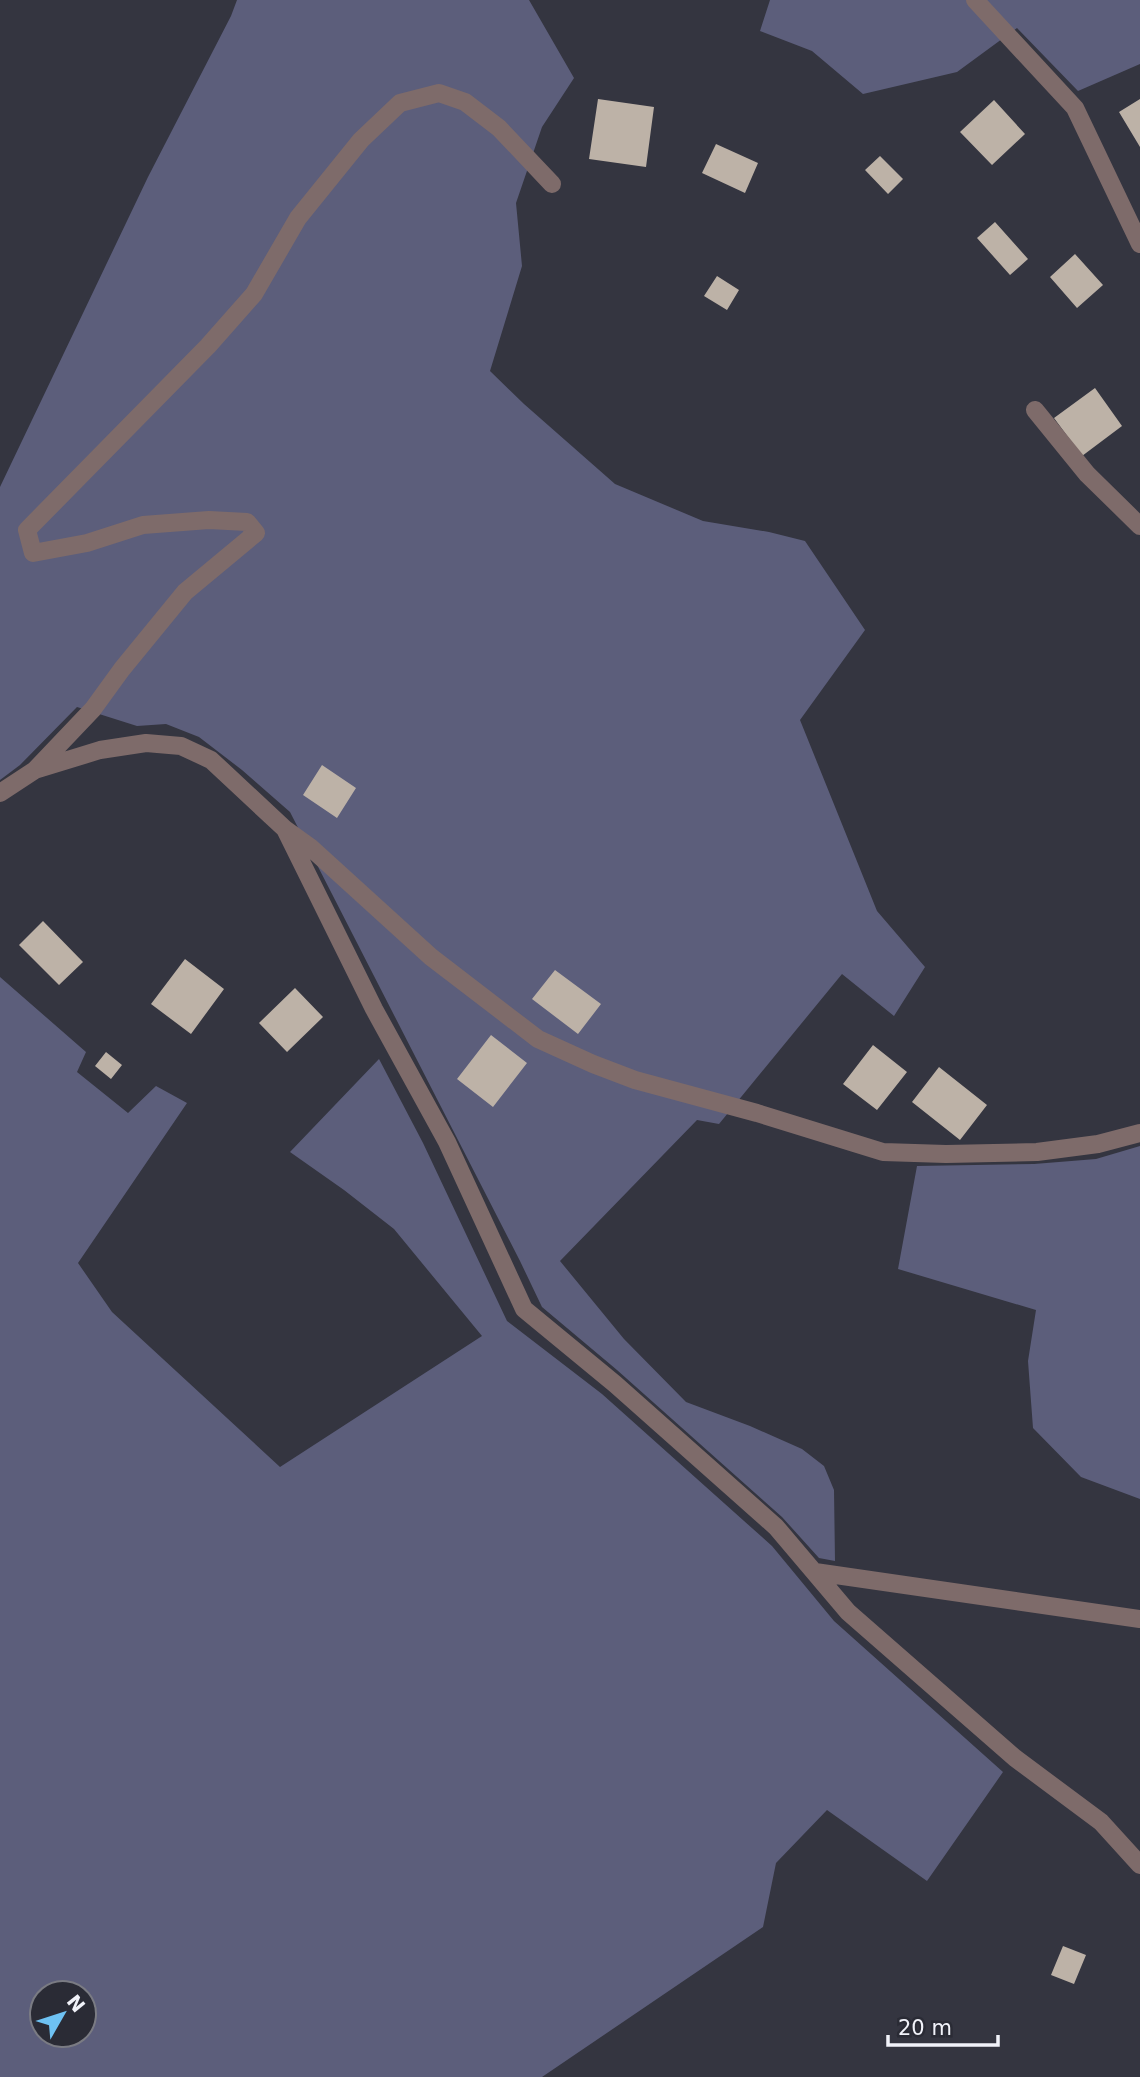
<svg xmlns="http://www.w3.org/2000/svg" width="1140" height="2077" font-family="'DejaVu Sans',sans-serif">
<rect width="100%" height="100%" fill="#343540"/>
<path fill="#5c5e7b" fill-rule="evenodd" d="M237 0H529L574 78 542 127 516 203 522 266 490 371 524 404 615 484 703 521 769 532 805 541 865 630 800 720 877 911 925 967 894 1016 842 974 719 1124 697 1120 560 1261 624 1339 686 1402 750 1426 802 1449 824 1466 834 1490 835 1561 819 1558 782 1517 617 1370 542 1307 520 1261 290 812 242 770 199 737 166 724 137 726 77 707 20 765 0 780V487L148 177 231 16Z
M770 0H1140V64L1078 91 1017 28 957 72 863 94 812 51 760 31Z
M0 977 86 1052 77 1072 128 1113 156 1086 187 1103 78 1263 112 1312 280 1467 482 1336 394 1229 344 1190 290 1152 379 1059 423 1143 507 1321 602 1394 772 1546 834 1621 1003 1772 927 1881 827 1810 776 1863 763 1927 542 2077H0ZM84 1993V2035H42V1993Z
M1140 1146V1499L1081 1477 1033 1428 1028 1361 1036 1310 898 1269 917 1166 1034 1164 1096 1159Z"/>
<path fill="#bdb2a7" d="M598 99 654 107 646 167 589 159Z
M1140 99V147L1119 112Z
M994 100 1025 134 992 165 960 132Z
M716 144 758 163 745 193 702 173Z
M880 156 903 179 888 194 865 170Z
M995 222 1028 259 1010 275 977 238Z
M1075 254 1103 285 1077 308 1050 277Z
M717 276 739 290 727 310 704 296Z
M1095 388 1122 426 1082 456 1054 418Z
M322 765 356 788 337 818 303 795Z
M43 921 83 962 59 985 19 945Z
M185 959 224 989 191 1034 151 1004Z
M555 970 601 1004 578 1034 532 999Z
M295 988 323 1017 287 1052 259 1023Z
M491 1035 527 1063 493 1107 457 1079Z
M873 1045 907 1072 877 1110 843 1084Z
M106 1052 122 1065 111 1079 95 1066Z
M939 1067 987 1105 960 1140 912 1102Z
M1063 1946 1086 1955 1074 1984 1051 1975Z"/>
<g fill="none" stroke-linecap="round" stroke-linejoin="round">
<path stroke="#7e6b6a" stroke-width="18" d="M975 0 1075 108 1140 244
M1035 410 1087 474 1140 526
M35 770 93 709 122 669 185 592 256 533 247 522 209 520 143 525 87 543 33 553 27 530 208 346 254 294 298 218 361 140 400 103 439 93 465 102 499 128 552 184
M0 793 35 770 100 750 146 743 181 746 211 760 285 829 310 847 431 957 538 1039 593 1064 635 1080 757 1113 883 1152 946 1154 1037 1152 1098 1144 1140 1133
M285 829 374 1009 447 1142 524 1309 615 1384 776 1527 848 1612 1015 1758 1101 1822 1140 1865
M815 1572 1140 1619"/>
</g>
<g transform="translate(63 2014) rotate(51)"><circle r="33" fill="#2a2b35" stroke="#7a7b83" stroke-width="2"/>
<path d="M0-5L12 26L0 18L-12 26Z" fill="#6ec2f3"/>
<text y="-10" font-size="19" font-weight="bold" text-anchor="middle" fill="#f1f2f9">N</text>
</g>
<path d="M888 2035v10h110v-10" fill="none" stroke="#f1f2f9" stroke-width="3.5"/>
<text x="898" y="2035" font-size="21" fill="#f1f2f9" stroke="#2a2b35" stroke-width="5" paint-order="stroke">20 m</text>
</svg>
